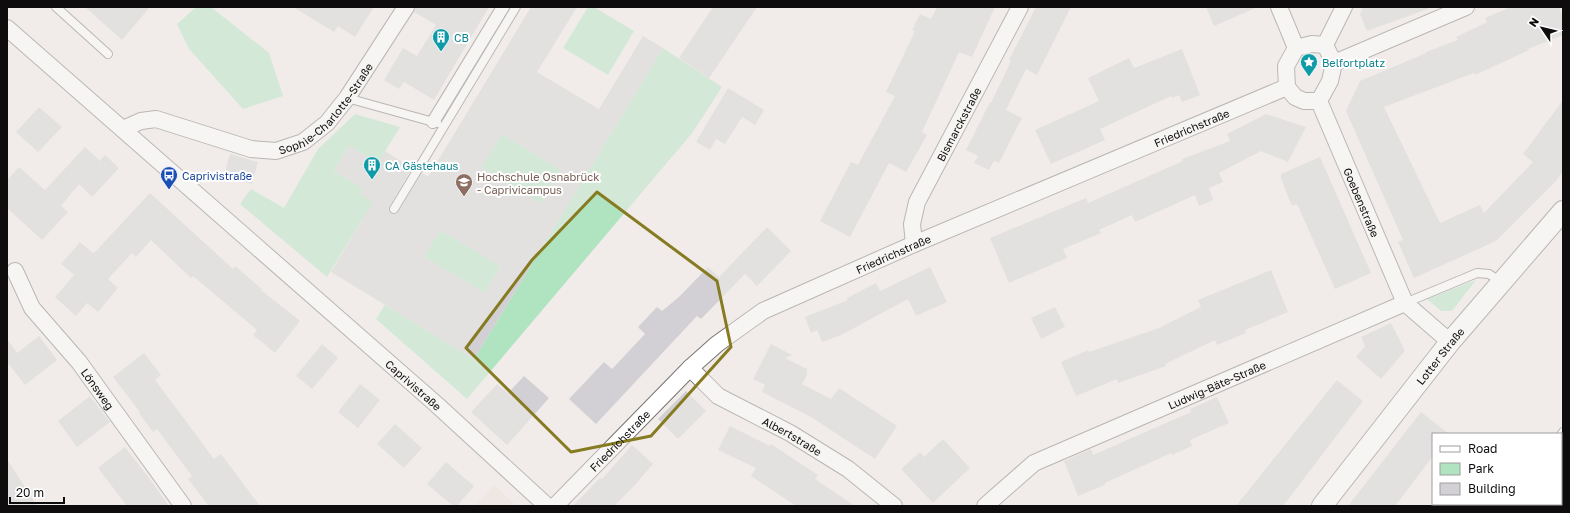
<svg xmlns="http://www.w3.org/2000/svg" width="1570" height="513" font-family="'Golos Text',sans-serif">
<rect width="100%" height="100%" fill="#f1ecea"/>
<path fill="#ebdfd9" d="M494 485 517 506H475Z"/>
<path fill="#b0e3c0" d="M196 7H211L269 53 283 96 243 109 189 49 177 24Z
M588 7H594L634 31 608 75 563 48Z
M663 48 722 87 693 132 467 399 376 319 385 305 474 359Z
M355 114 400 127 378 163 349 146 334 171 364 189 361 194 380 206 362 220 327 277 240 204 251 189 284 208 318 149Z
M502 134 561 170 541 204 481 167Z
M440 230 501 266 485 293 424 257Z
M1476 280 1452 311H1441L1427 299Z"/>
<path fill="#d2d0d4" fill-rule="evenodd" d="M85 7H150L122 40Z
M293 7H374L355 37 338 26 334 32Z
M415 7H489L434 100 404 82 399 89 384 80 403 48 417 56 436 25 414 12Z
M531 7H577L537 72 599 109 643 36 663 48 474 359 331 272 373 202 360 194 364 189 334 171 349 146 378 163 385 151 412 168 389 207V209L391 213 397 214 422 173 428 177ZM502 134 561 170 541 204 481 167ZM440 230 501 266 485 293 424 257Z
M713 7H757L709 78 679 58Z
M937 7H995L972 57 959 52 922 132 927 135 906 172 889 163 850 237 820 221 851 162 858 165 895 96 886 92 915 31 912 30 920 14 931 19Z
M1036 7H1071L1037 75 1026 69 1006 110 1022 118 999 163 994 161 989 170 974 163 978 156 966 150 990 102 991 103 1011 61 1009 60Z
M1206 7H1258L1214 26Z
M1363 7H1428V9L1367 31 1360 14Z
M1511 7H1559L1563 17V35L1528 49 1529 50 1475 75 1474 73 1384 107 1440 223 1480 205 1484 213 1533 162 1523 154 1563 100V171L1557 180 1496 241 1414 278 1398 242 1403 240 1346 111 1360 81 1426 53V52L1458 40 1456 37 1487 22 1485 18Z
M1182 49 1200 95 1182 102 1179 95 1172 98 1171 96 1100 129 1105 140 1051 164 1035 130 1099 101 1088 78 1129 58 1134 68Z
M728 88 764 110 755 125 742 117 725 144 716 139 710 150 696 142Z
M39 107 62 127 38 152 16 132Z
M1266 114 1306 127 1288 162 1261 151 1219 173 1223 182 1209 188 1213 200 1199 206 1195 195 1135 222 1132 215 1099 230 1101 233 1063 249 1067 258 1009 283 990 238 1086 198 1088 203 1183 161 1182 159 1230 141 1227 134Z
M85 147 100 161 105 155 119 168 92 197 79 184 61 206 68 212 42 240 7 208V180L19 167 45 190Z
M230 154 258 162 252 184 224 176Z
M1320 157 1371 273 1335 289 1297 204 1292 206 1281 179V174Z
M150 193 233 269 235 266 262 289 261 290 300 321 275 353 253 335 257 330 193 276 191 278 151 240 136 257 132 253 108 279 118 288 98 312 87 303 76 316 55 297 74 275 61 264 80 242 93 253 95 252Z
M767 227 791 251 757 286 745 274 701 319 697 316 596 424 569 399 604 362 612 369 645 334 638 327 657 307 662 311 680 296 708 267 719 277Z
M930 267 947 302 916 316 908 299 841 335 822 342 817 330 811 333 805 317 848 300 847 298 876 283 880 291Z
M1271 270 1288 312 1245 330 1246 333 1217 345 1215 340 1165 364 1166 366 1118 383 1117 379 1076 396 1061 362 1088 350 1089 352 1159 328 1201 307 1198 300Z
M1055 307 1065 327 1041 339 1031 318Z
M1391 323 1405 351 1381 379 1356 357 1365 346 1361 337Z
M39 336 57 360 25 385 7 362V339L17 353Z
M322 344 338 358 312 389 296 376Z
M771 344 792 355 785 358 807 369V375L802 384 831 399 839 388 897 426 875 459 811 417 762 392 765 385 753 379Z
M144 353 161 375 155 380 179 412 214 459 221 454 260 506H209L188 479 192 476 157 429 153 432 139 413 140 412 113 377Z
M524 376 549 398 507 445 471 412 497 384 508 393Z
M1337 380 1363 401 1283 506H1236Z
M360 384 380 400 358 428 338 412Z
M686 391 706 411 678 439 658 419Z
M90 396 110 422 77 447 58 421Z
M1217 397 1229 423 1190 440 1192 446 1172 455 1171 453 1105 483V485L1078 496 1064 461 1091 449 1093 455 1191 412 1190 409Z
M1421 412 1449 434H1433V456L1395 506H1348Z
M395 424 422 448 404 468 377 444Z
M730 426 770 446 771 444 818 475 815 479 855 506H796L751 476 756 468 718 450Z
M943 439 970 468 933 503 901 469 920 452 924 457Z
M632 445 653 464 634 486 614 506H573L600 478 602 479Z
M125 447 152 482 169 506H127L98 468Z
M7 459 37 506H7Z
M446 462 474 486 457 506H453L427 484Z"/>
<g fill="none" stroke-linecap="round" stroke-linejoin="round">
<g stroke="#787472" stroke-width="10">
<path id="service" d="M56 7 108 54
M347 98 437 123
M394 209 516 7
M1405 303 1477 273 1489 274 1501 282
M1561 435 1563 432"/>
</g>
<g stroke="#787472" stroke-width="14">
<path id="pedestrian" d="M433 122 503 7"/>
</g>
<g stroke="#787472" stroke-width="18">
<g id="minor">
<path d="M1279 7 1296 48"/>
<path id="s1" d="M7 28 436 404 547 506"/>
<path d="M1312 44 1325 45 1334 63 1330 81 1319 101H1304L1295 97 1287 87 1286 66 1296 48Z"/>
<path d="M1325 45 1344 7"/>
<path d="M1334 63 1466 7"/>
<path id="s2" d="M1319 101 1405 303"/>
<path id="s3" d="M123 129 141 121 156 119 251 149 276 151 303 142 327 123 347 98 406 7"/>
<path id="s4" d="M914 244 912 224 917 202 1020 7"/>
<path id="s5" d="M15 271 32 308 79 362 183 506"/>
<path id="s6" d="M690 368 718 396 790 433 848 469 894 506"/>
<path id="s7" d="M555 506 690 368 717 344 763 311 914 244 1287 87"/>
<path id="s8" d="M985 506 1034 463 1405 303 1450 342"/>
</g>
</g>
<g stroke="#787472" stroke-width="22">
<g id="tertiary">
<path id="s9" d="M1322 506 1450 342 1563 211"/>
</g>
</g>
<use href="#service" stroke="#fff" stroke-width="8"/>
<use href="#pedestrian" stroke="#fff" stroke-width="12"/>
<use href="#minor" stroke="#fff" stroke-width="16"/>
<use href="#tertiary" stroke="#fff" stroke-width="20"/>
</g>
<path d="M0 0H1570V513H0ZM597 192 717 281 731 347 651 436 571 452 466 348 532 260Z" fill="#f1ecea" fill-opacity=".55" fill-rule="evenodd"/>
<path fill="none" stroke="#867b21" stroke-width="3" stroke-linejoin="round" d="M597 192 717 281 731 347 651 436 571 452 466 348 532 260Z"/>
<defs>
<g id="building-pin" transform="scale(0.9)"><path d="M0 17L-7.5 6A9.5 9.5 0 1 1 7.5 6Z" fill="#0f9aa8" stroke="#fff"/><path d="M-4-6H4V6H1V3H-1V6H-4ZM-2.5-4.3h1.7v1.8h-1.7ZM.8-4.3h1.7v1.8H.8ZM-2.5-1h1.7V.8h-1.7ZM.8-1h1.7V.8H.8Z" fill="#fff"/></g>
<g id="sight-pin" transform="scale(0.9)"><path d="M0 17L-7.5 6A9.5 9.5 0 1 1 7.5 6Z" fill="#0f9aa8" stroke="#fff"/><path d="M0-6L1.8-2.2L6-1.7L2.9 1.2L3.7 5.4L0 3.3L-3.7 5.4L-2.9 1.2L-6-1.7L-1.8-2.2Z" fill="#fff"/></g>
<g id="bus-pin" transform="scale(0.9)"><path d="M0 17L-7.5 6A9.5 9.5 0 1 1 7.5 6Z" fill="#1a4fb4" stroke="#fff"/><path d="M-5-6H5V4H4V6H2V4H-2V6H-4V4H-5ZM-3.5-4V0h7V-4ZM-3.5 1.2v1.5H-2V1.2ZM2 1.2v1.5H3.5V1.2Z" fill="#fff"/></g>
<g id="university-pin" transform="scale(0.9)"><path d="M0 17L-7.5 6A9.5 9.5 0 1 1 7.5 6Z" fill="#8d6e63" stroke="#fff"/><path d="M0-5L7-2L0 1L-7-2ZM-4 1L0 2.5L4 1V4Q0 6-4 4Z" fill="#fff"/></g>
</defs>
<g fill-rule="evenodd">
<use href="#building-pin" x="441" y="37"/>
<use href="#sight-pin" x="1309" y="62"/>
<use href="#building-pin" x="372" y="165"/>
<use href="#bus-pin" x="169" y="175"/>
<use href="#university-pin" x="464" y="182"/>
</g>
<g text-anchor="middle" dominant-baseline="central" stroke-width="4" stroke-linejoin="round" paint-order="stroke">
<g font-size="11" fill="#0d838f" stroke="#fff" text-anchor="start">
<text x="454" y="37">CB</text>
<text x="1322" y="62">Belfortplatz</text>
<text x="385" y="165">CA Gästehaus</text>
</g>
<g font-size="11" fill="#0e0c0c" stroke="#fff">
<text stroke="none"><textPath href="#s3" startOffset="227">Sophie-Charlotte-Straße</textPath></text>
<text stroke="none"><textPath href="#s4" startOffset="131">Bismarckstraße</textPath></text>
<text stroke="none"><textPath href="#s7" startOffset="752">Friedrichstraße</textPath></text>
<text stroke="none"><textPath href="#s2" startOffset="110">Goebenstraße</textPath></text>
<text stroke="none"><textPath href="#s7" startOffset="428">Friedrichstraße</textPath></text>
<text stroke="none"><textPath href="#s9" startOffset="191">Lotter Straße</textPath></text>
<text stroke="none"><textPath href="#s8" startOffset="264">Ludwig-Bäte-Straße</textPath></text>
<text stroke="none"><textPath href="#s1" startOffset="541">Caprivistraße</textPath></text>
<text stroke="none"><textPath href="#s5" startOffset="145">Lönsweg</textPath></text>
<text stroke="none"><textPath href="#s6" startOffset="124">Albertstraße</textPath></text>
<text stroke="none"><textPath href="#s7" startOffset="92">Friedrichstraße</textPath></text>
</g>
<g font-size="11" fill="#164399" stroke="#fff" text-anchor="start">
<text x="182" y="175">Caprivistraße</text>
</g>
<g font-size="11" fill="#785e54" stroke="#fff" text-anchor="start">
<text x="477" y="176">Hochschule Osnabrück<tspan x="477" dy="13">- Caprivicampus</tspan></text>
</g>
</g>
<rect width="1570" height="513" fill="none" stroke="#0e0c0c" stroke-width="16"/>
<rect x="1432" y="433" width="130" height="72" fill="#ffffff" stroke="#9f9e9e"/>
<rect x="1440" y="446" width="20" height="6" fill="#ffffff" stroke="#9f9e9e"/>
<text x="1468" y="453" font-size="12" fill="#0e0c0c">Road</text>
<rect x="1440" y="463" width="20" height="12" fill="#b0e3c0" stroke="#9f9e9e"/>
<text x="1468" y="473" font-size="12" fill="#0e0c0c">Park</text>
<rect x="1440" y="483" width="20" height="12" fill="#d2d0d4" stroke="#9f9e9e"/>
<text x="1468" y="493" font-size="12" fill="#0e0c0c">Building</text>
<g transform="translate(1542 28) rotate(305)" stroke="#ffffff" stroke-width="3" paint-order="stroke">
<path d="M0-3L7 15L0 10L-7 15Z" fill="#0e0c0c"/>
<text y="-6" font-size="11" font-weight="bold" text-anchor="middle" fill="#0e0c0c">N</text>
</g>
<path d="M10 497v6h54v-6" fill="none" stroke="#0e0c0c" stroke-width="2"/>
<text x="16" y="497" font-size="12" fill="#0e0c0c" stroke="#ffffff" stroke-width="3" paint-order="stroke">20 m</text>
</svg>
